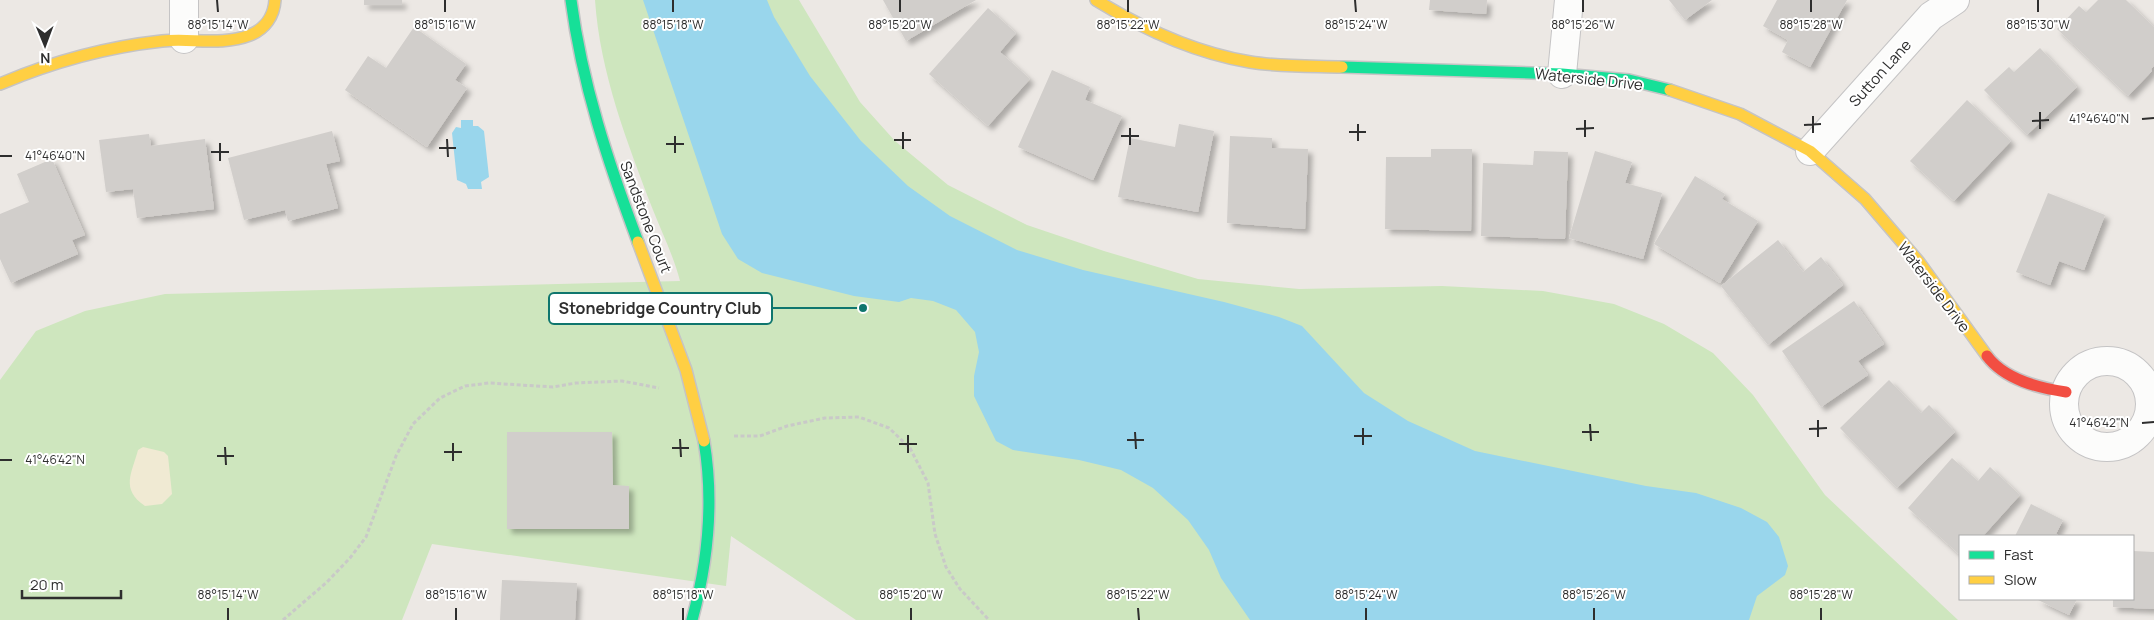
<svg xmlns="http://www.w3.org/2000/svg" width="2154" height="620" font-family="Manrope,sans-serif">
<defs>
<filter id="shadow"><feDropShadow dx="4.5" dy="4.5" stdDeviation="2.5" flood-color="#0004"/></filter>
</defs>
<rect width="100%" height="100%" fill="#ece8e4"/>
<path fill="#cee6be" d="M595 0H799L860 102 895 141 948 185 1027 225 1104 251 1198 279 1299 289 1442 286 1543 291 1614 304 1664 324 1713 353 1753 395 1825 495 1958 620H856L731 536 726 586 432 544 402 620H0V380L36 331 85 311 165 294 680 281C674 257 662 233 653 210 627 142 600 73 595 0Z"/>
<path fill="#f0ead3" d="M143 447 164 452 168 456 172 494 162 504 145 506C120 489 132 473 138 450Z"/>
<path fill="#99d6ec" d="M643 0H767L774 17 810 76 861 141 908 186 950 216 1017 250 1083 270 1224 302 1279 317 1302 326 1364 393 1408 421 1475 451 1646 486 1696 493 1741 508 1767 522 1779 537 1788 566 1785 575 1757 596 1749 620H1250L1221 578 1209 550 1188 520 1153 488 1121 470 1079 460 1013 450 996 441 974 396V376L979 352 975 332 956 310 933 301 911 298 899 302 854 296 762 273 738 259 722 234Z
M461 120H473V126H478L484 131 489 177 481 182 482 189H468L466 184 457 180 452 133 456 127 461 128Z"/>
<path fill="#d1cecb" filter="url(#shadow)" d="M364 0H402V5H364Z
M883 0H976L906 41Z
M1430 0H1487L1486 14 1429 10Z
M1669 0H1712L1685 20Z
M1777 0H1847L1810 67 1782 52 1788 40 1763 26Z
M2098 0H2126L2154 27V66L2151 69 2152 71 2128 96 2057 29 2079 6 2086 12Z
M988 8 1016 33 1000 52 1030 79 988 126 929 74Z
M414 27 466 64 455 80 467 88 427 147 345 90 368 56 386 68Z
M2040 48 2077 87 2027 135 1984 90 2009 67 2014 72Z
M1052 70 1090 87 1085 100 1122 116 1093 180 1018 147Z
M1967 100 2011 141 1954 201 1910 161Z
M1179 124 1214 131 1198 212 1118 197 1130 138 1175 147Z
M332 131 340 161 326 164 338 208 288 221 285 210 244 220 228 158Z
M149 134 151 146 205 139 214 209 137 218 133 189 106 192 99 140Z
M1230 136 1272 138V148L1308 149 1305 229 1227 223Z
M1431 149H1472L1471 231 1385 229 1386 157H1431Z
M1534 151 1568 152 1565 239 1481 236 1483 163 1533 165Z
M1595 151 1632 162 1625 183 1662 193 1643 259 1569 238Z
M52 159 85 235 72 240 78 254 11 283 0 259V214L29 202 17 174Z
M1695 176 1725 194 1722 199 1758 221 1720 283 1654 244Z
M2048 193 2105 215 2084 270 2059 261 2050 285 2016 272Z
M1778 240 1803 272 1821 257 1843 285 1768 345 1721 286Z
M1854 301 1884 344 1858 361 1868 375 1821 407 1782 351Z
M1889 380 1921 413 1929 405 1955 432 1897 488 1840 428Z
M507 432H612L613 485 629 486V529H507Z
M1952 458 1978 481 1990 467 2020 495 1983 536H1960V555L1908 508Z
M2031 504 2063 520 2056 534 2060 536H2015Z
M2133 551 2154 552V609L2113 607V599H2133Z
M502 580 577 583 575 620H500Z
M2036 599H2077L2069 615Z"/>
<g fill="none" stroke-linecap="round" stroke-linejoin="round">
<g stroke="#c5c4c5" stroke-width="30">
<path id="street" d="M184 0V39
M1562 74 1569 0
M1810 151 1931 16 1955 0
M2064 404a43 43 0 1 1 86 0a43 43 0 1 1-86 0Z"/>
</g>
<g stroke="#c5c4c5" stroke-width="14">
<path id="fast" d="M571 0C582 84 608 162 638 242
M1342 67 1562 74 1629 80 1670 90
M692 620C708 562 714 501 704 441"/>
</g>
<g stroke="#c5c4c5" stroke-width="14">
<path id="slow" d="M1096 0C1143 29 1196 53 1250 62 1280 67 1312 66 1342 67
M0 84C52 62 106 47 162 41 191 38 222 46 250 35 265 29 274 16 275 0
M1670 90 1740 114 1810 151 1865 199 1919 262 1987 356
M638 242 686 370 704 441"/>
</g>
<g stroke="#c5c4c5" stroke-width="14">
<path id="jam" d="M1987 356C2005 380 2039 388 2066 392"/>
</g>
<path stroke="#c9c9c8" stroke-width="3" stroke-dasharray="4 2.5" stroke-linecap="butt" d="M734 436H760L787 426 825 418 859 417 889 428 910 448 928 483 935 534 946 567 960 589 989 620
M283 620 327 582 350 558 366 537 396 456 413 424 440 398 465 386 489 383 553 387 576 383 622 381 659 388"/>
<use href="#street" stroke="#fcfcfb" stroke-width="28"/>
<use href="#fast" stroke="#16e098" stroke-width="11"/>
<use href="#slow" stroke="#ffcf43" stroke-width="11"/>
<use href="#jam" stroke="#f24e42" stroke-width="11"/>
</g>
<path fill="none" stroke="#2e2e2e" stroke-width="2" d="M217 0 218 12M445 0V12M673 0V12M900 0V12M1128 0V12M1355 0 1356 12M1583 0V12M1811 0V12M2038 0V12M2040 112V129M1813 116V133M2142 119 2154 118M1585 120V137M2032 121 2049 120M1358 124V141M1804 125 1821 124M1130 128V145M1576 129 1594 128M903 132V149M1349 132H1366M675 136V153M1121 136H1139M447 139 448 157M894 140H911M220 143V161M666 144H684M439 148H456M211 152H229M0 156H12M1818 420V437M2142 423 2154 422M1590 424 1591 441M1363 428V445M1809 429 1827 428M1135 432 1136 449M1582 432H1599M908 435V453M1354 436H1372M680 439 681 457M1127 440H1144M453 443V461M899 444H917M225 447 226 465M672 448H689M444 452H462M217 456H234M0 460H12M228 608V620M456 608V620M683 608V620M911 608V620M1138 608 1139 620M1366 608V620M1594 608V620M1821 608V620"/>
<g text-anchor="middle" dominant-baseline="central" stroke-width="4" stroke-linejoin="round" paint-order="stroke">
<g font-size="15" fill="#2e2e2e" stroke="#fff">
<text transform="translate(1880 73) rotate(-48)">Sutton Lane</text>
<text transform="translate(1589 79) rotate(6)">Waterside Drive</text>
<text transform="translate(646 217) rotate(69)">Sandstone Court</text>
<text transform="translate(1934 287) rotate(53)">Waterside Drive</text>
</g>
</g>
<g font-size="12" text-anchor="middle" fill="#2e2e2e" stroke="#fff" stroke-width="4" stroke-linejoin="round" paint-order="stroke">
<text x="218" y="29">88°15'14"W</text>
<text x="445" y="29">88°15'16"W</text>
<text x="673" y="29">88°15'18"W</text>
<text x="900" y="29">88°15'20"W</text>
<text x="1128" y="29">88°15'22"W</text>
<text x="1356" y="29">88°15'24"W</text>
<text x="1583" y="29">88°15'26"W</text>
<text x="1811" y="29">88°15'28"W</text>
<text x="2038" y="29">88°15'30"W</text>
<text x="2099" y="123">41°46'40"N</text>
<text x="55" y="160">41°46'40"N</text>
<text x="2099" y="427">41°46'42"N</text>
<text x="55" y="464">41°46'42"N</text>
<text x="228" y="599">88°15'14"W</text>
<text x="456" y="599">88°15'16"W</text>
<text x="683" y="599">88°15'18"W</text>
<text x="911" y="599">88°15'20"W</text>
<text x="1138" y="599">88°15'22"W</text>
<text x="1366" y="599">88°15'24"W</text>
<text x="1594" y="599">88°15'26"W</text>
<text x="1821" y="599">88°15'28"W</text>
</g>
<path fill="none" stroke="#0f766e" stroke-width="2" d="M863 308L772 308"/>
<circle fill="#0f766e" stroke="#fff" stroke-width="2" cx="863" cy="308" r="5"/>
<rect fill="#fff" stroke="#0f766e" stroke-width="2" x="549" y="293" width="223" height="31" rx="5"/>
<g font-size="16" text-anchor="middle" font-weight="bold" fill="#2e2e2e">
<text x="660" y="314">Stonebridge Country Club</text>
</g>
<rect x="1959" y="535" width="175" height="65" fill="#ffffff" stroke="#ababab"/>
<rect x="1969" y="551" width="25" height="8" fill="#16e098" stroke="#ababab"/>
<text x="2004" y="560" font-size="15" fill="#2e2e2e">Fast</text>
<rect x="1969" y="576" width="25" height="8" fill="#ffcf43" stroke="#ababab"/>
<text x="2004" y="585" font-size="15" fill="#2e2e2e">Slow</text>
<g transform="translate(45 45) rotate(179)" stroke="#ffffff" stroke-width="4" paint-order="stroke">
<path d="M0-4L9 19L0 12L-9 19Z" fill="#2e2e2e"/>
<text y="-8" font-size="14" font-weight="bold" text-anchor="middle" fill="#2e2e2e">N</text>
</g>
<path d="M22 590v8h99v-8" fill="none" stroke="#2e2e2e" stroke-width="2.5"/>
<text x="30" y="590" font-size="15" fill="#2e2e2e" stroke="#ffffff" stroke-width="4" paint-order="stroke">20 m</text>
</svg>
